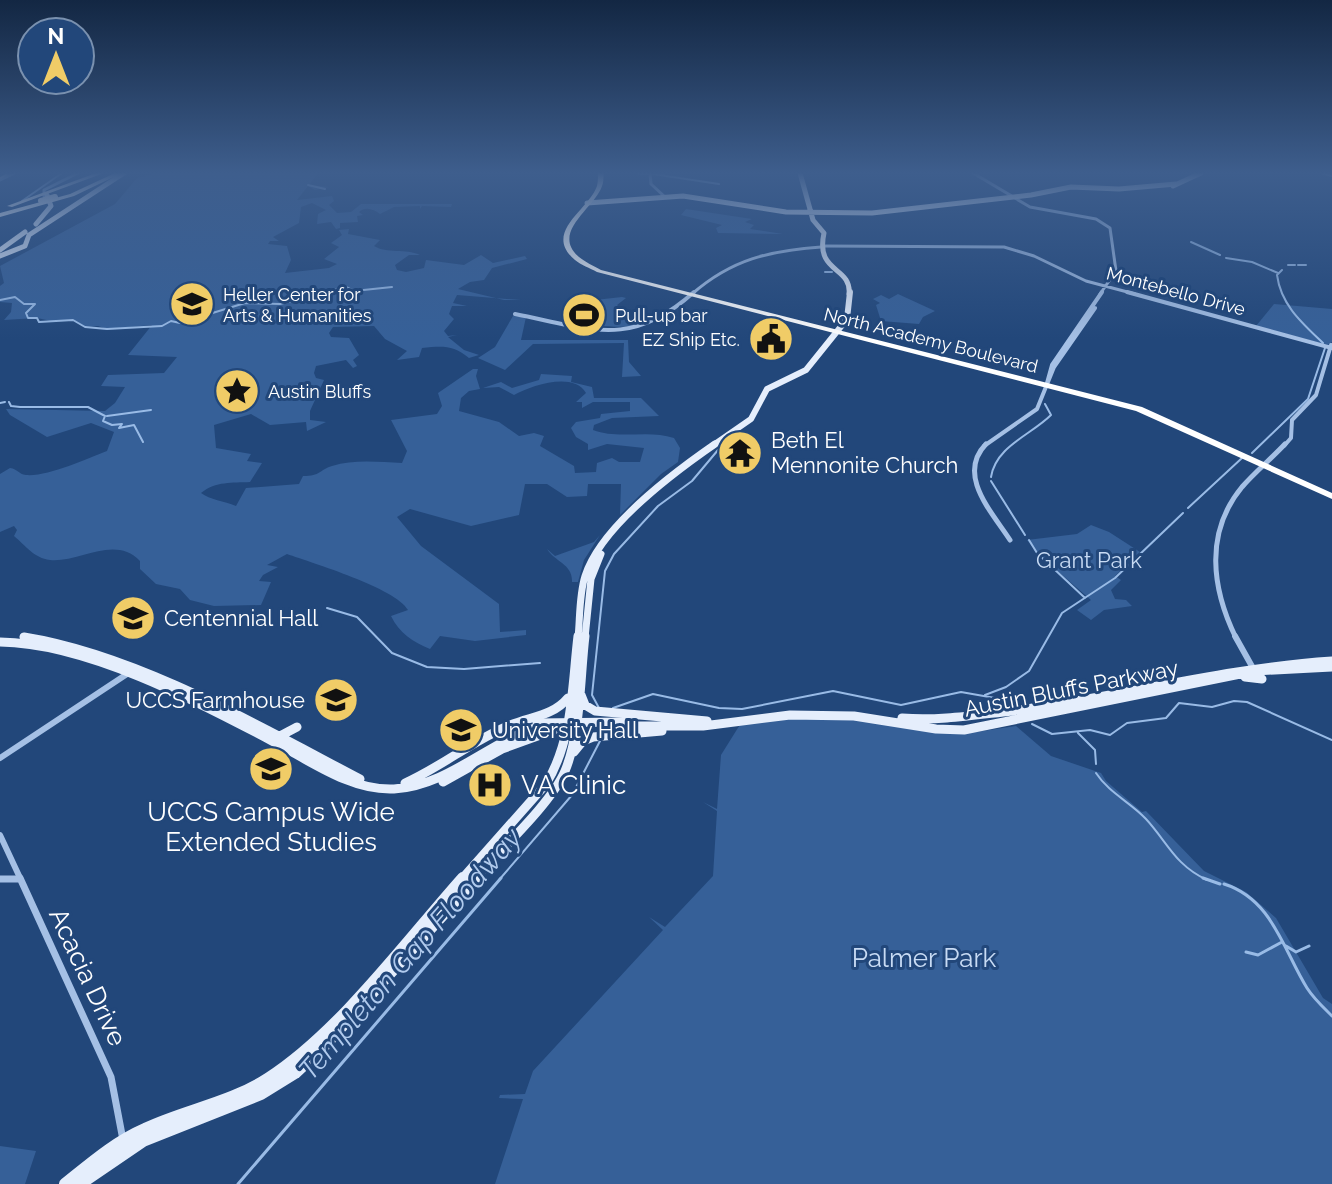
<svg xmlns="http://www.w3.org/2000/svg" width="1332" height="1184" font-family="Raleway,sans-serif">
<rect width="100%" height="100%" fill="#22477a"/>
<path fill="#366098" d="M157 173H318L309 185 329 187 315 190 308 186 297 200 332 196 334 201 329 205 337 213 351 212 361 204H452L451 207 422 206 420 209V206L394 207 380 214C374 209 365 206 359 212L363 215 357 216 358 222 340 223V228L336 229 331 222 317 224 318 214 326 210 312 203 301 207 299 223 273 237 279 241H270L268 244 287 246 291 260 285 273 329 268 337 264 324 259 339 247 331 243 342 235 339 230 349 229 348 234 380 240 374 246C387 254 405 248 420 255H409L395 265 397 270 406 272 424 268 426 260 464 265 481 255 493 263 525 256 527 259 492 268 484 280 470 282 458 289 504 300H521L457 295 453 303 467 306H452L449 314 454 319 444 331 448 336 457 335 448 337 464 350 479 355 469 358C453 345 443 346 422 348L419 357 397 360 407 351 385 339 374 326 333 327 329 333 331 337 349 338 359 355 353 360 357 366 353 368 346 360 316 366 314 373 316 378 324 380 310 411V420L326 422 307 431 306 422 270 425 251 414 214 425 216 448 251 454 247 461 262 463 250 482C232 483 216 481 201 493 210 500 224 501 236 506L246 488 299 484 303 476C321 476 319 470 332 466 354 459 379 462 402 463L407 451 391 420 437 414 442 406 438 393 473 369H478L476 376 480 389 469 391 461 398 459 411 499 422 519 436 534 433 544 436 540 446 574 466 575 473 596 472 597 463 612 458 619 462H640L644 448 607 444 588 450V444L576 437 571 428 576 422 600 418 601 414 630 411V402H593L582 408V402H576L586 393C573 371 531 386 514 395L499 387 483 388 501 382 512 388 539 380 541 374 572 376 571 382 592 387 594 398H641L659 416 612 418 594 425 593 430C619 440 648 429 674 438L680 448 678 462 661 474 620 515 621 484H588L587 496 567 497 547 484H525L519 515 471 526 410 509 397 517 421 546 499 604 500 632 526 630V635L475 641 440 636 430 649C413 642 399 633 391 616L408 610C396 588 312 563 287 554L267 565 278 567 263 575 259 581 271 582 261 605 214 606 190 600 180 589 156 584 140 569V561C115 534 78 563 50 560 34 558 26 546 14 536L17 530 14 526 0 532V474L10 468C18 469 18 474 26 475 47 477 86 459 107 451L114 432 91 423 47 437 10 415 6 409 105 411 115 403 125 387 101 386 108 375 164 373 177 357 128 355 152 325 107 329 98 326 85 327 73 320 51 321 37 318 4 320 11 312 12 303 0 302V286L4 283 0 266 115 204 137 178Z
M686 209 752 219 745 222 754 225 750 229 783 234 718 233 716 228 722 225 681 215Z
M898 294 935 311 923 317 919 324 881 321 876 305 880 303 873 299 881 295 889 299Z
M622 297 626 298 617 305 630 319 657 318C630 331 608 327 579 322L586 301Z
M1274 304 1332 309V342L1328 345 1256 326Z
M513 316 526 317 521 340H628L629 362 641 376 622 377 624 343 533 344 505 370 478 358 495 347Z
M1091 525 1109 532 1140 552 1115 576 1121 580 1111 590 1115 599 1126 600 1132 606 1104 610 1091 620 1077 610 1091 600 1038 554 1027 540 1077 534Z
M600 535 584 560 578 582H572C573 564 555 562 547 549L555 556 594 542Z
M773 718H855L976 732 1016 726 1051 756 1101 773 1106 781 1142 812 1146 811 1204 871 1246 892 1276 918 1323 998 1332 1004V1184H495L523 1099 499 1098 500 1095 525 1094 533 1071 663 930 649 917 665 927 713 876 717 811 703 802 717 809 721 755 741 723Z
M0 1146 36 1151 25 1184H0Z"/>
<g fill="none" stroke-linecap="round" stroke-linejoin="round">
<path stroke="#99bbe6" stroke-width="2" d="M636 173 647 174
M1321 173 1332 176
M653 174 719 184
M308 185 325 189
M22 201 62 173
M1191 242 1220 255
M1226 258 1252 262 1278 273
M1288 265H1295
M1298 265H1306
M1282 270 1277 275C1281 305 1302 323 1323 343
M825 272H832
M0 300 15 297 24 304H35L26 313 28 318H37L39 322 73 320 85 327 107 329 162 326 171 321 180 323 245 303 280 304 346 287 354 291 392 287
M9 402 11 406 20 407H88L105 416 103 421 112 425 122 424 119 428 134 425 143 442
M0 403 5 402
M107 416 151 410
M1252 453 1308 399 1325 348
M991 477C996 446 1031 435 1051 415L1045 404
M991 481 1025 535
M1188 508 1242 458
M1029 540 1037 553 1085 598
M327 608 357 617 392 653 427 667 464 669 540 663
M985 695 1006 687 1029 671 1062 613 1115 578 1183 513
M599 708 592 695 605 571 614 554 658 506 692 481 718 450
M613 708 653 694 719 708 742 709 833 691 901 705 961 692 995 698 1015 708
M1032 724 1052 734 1090 730 1110 735 1127 723 1166 718 1179 703 1212 707 1234 701 1247 702 1332 740
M1078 733 1095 750 1096 764
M1096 773C1109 793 1130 802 1146 819 1168 843 1175 865 1207 880
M499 880 572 795 600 741"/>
<path stroke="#99bbe6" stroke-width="3" d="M1203 878 1220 884
M1224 884C1272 899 1283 949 1307 988 1314 999 1323 1007 1332 1016
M1286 946 1296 952 1309 946
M1246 952 1258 955 1282 942
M238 1184 501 878"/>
<path stroke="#a5c0e5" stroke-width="3" d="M650 173 651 184 665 197
M973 173 1030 207 1096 219 1110 228 1116 271 1100 294
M0 180 15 173
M44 196V190L78 173
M824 246 1004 247 1034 256 1086 281 1135 294
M692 294C732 259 769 251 821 247"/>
<path stroke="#a5c0e5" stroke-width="4" d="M1127 292 1332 348
M515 314C591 329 631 349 694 292
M1047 383 1052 365 1102 292
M984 446 1037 409 1054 367 1095 308
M1284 446 1291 438 1292 420 1316 395 1331 345"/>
<path stroke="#a5c0e5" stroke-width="5" d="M986 444C956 475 992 512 1010 540
M1236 638C1212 589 1204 533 1242 487 1255 472 1271 459 1285 444"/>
<path stroke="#a5c0e5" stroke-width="6" d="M1235 636 1254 670
M0 758 127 674
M0 835 21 880
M0 879H19"/>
<path stroke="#a5c0e5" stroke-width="7" d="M20 878 111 1077 123 1140
M0 879H19"/>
<path stroke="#e5eefc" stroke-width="5" d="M800 173 813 220 824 233C815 274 852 266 849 294
M1173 186 1201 173
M587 203 683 196 786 212 872 213 1031 195 1071 187 1119 189 1176 184
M36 224 51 206 47 195
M0 250 25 232
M0 256 25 246 29 235 124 173"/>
<path stroke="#e5eefc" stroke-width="6" d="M712 446 751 419 767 389 806 370 847 319 850 292"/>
<path stroke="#e5eefc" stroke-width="7" d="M24 637 29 638
M578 638C580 618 579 595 585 576 601 526 673 473 715 444
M585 638 591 579 601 554"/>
<path stroke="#e5eefc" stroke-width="9" d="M24 637C137 655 259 726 360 779
M0 642C86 643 195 700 272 741 309 760 350 791 394 789 448 786 488 742 538 727
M1245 677 1262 679
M581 695 585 705 595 711 707 721
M902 718C939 721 975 715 1012 711 1119 697 1223 668 1332 661
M622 726H703L790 715 854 716 936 729 964 730 1255 671 1332 667
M280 736 297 727
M574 752 583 741 593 737 662 731
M443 782 502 749 568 725
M405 783C441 767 472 741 508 726 530 716 552 717 568 698
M461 880 546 784C573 740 572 686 578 636
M474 880C499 851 551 804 565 771 581 733 580 677 585 636"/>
<path stroke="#e5eefc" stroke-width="12" d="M65 1184C90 1164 115 1142 145 1129 185 1110 231 1103 269 1078 340 1032 406 942 463 878
M80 1184 143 1141 261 1094 295 1073 324 1046 476 878"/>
<path fill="#fff" fill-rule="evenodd" d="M96 173H104L12 207 7 206Z
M115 173H122L74 196 0 217V213L70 194Z
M598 173H604C603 177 604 182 602 186 595 208 550 232 579 257 585 262 594 266 601 270L1142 407 1332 493V499L1136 411 597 272C590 268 581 265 575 260 542 232 589 210 597 186 598 182 598 177 598 173Z"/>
<path stroke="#fff" stroke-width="2" stroke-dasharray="8 4" stroke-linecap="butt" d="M0 178 10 173"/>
<path stroke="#e5eefc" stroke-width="9" d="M537 723 623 722"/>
<path stroke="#fff" stroke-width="6" d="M41 201 55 197"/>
</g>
<linearGradient id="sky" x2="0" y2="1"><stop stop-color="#132743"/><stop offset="0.51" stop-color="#3e5e8d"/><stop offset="1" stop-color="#3e5e8d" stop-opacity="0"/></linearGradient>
<rect width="1332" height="339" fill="url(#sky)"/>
<defs>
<g id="university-disc" transform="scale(2.3)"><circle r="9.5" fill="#f0cc67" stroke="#22477a"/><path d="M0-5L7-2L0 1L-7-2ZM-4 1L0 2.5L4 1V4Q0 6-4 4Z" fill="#111"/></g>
<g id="stadium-disc" transform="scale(2.3)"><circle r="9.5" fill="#f0cc67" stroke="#22477a"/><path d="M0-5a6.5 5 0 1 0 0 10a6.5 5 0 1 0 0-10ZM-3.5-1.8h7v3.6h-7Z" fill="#111"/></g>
<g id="civic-disc" transform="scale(2.3)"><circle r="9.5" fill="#f0cc67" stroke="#22477a"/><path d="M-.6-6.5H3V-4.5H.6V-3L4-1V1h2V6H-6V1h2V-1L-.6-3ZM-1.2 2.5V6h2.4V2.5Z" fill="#111"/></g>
<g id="sight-disc" transform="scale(2.3)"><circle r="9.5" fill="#f0cc67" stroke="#22477a"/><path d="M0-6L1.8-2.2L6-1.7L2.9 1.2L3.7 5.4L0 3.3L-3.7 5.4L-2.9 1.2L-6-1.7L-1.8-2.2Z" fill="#111"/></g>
<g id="temple-disc" transform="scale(2.3)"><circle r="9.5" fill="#f0cc67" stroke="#22477a"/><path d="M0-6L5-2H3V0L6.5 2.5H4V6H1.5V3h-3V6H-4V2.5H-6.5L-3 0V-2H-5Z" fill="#111"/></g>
<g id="hospital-disc" transform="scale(2.3)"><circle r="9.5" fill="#f0cc67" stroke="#22477a"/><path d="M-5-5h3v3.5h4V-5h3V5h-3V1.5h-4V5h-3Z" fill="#111"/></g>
</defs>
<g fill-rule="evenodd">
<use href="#university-disc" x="192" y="304"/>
<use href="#stadium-disc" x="584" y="315"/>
<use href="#civic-disc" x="771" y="339"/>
<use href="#sight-disc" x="237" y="391"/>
<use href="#temple-disc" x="740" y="453"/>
<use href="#university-disc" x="133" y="618"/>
<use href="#university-disc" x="336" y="700"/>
<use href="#university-disc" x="461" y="730"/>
<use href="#university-disc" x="271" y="769"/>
<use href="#hospital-disc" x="490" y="785"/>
</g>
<g text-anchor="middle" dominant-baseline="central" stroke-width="6" stroke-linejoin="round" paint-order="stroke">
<g font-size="18" fill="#fff" stroke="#22477a">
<text transform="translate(1176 291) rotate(15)">Montebello Drive</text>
<text transform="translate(931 340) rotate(14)">North Academy Boulevard</text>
</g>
<g font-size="18" fill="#fff" stroke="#22477a" text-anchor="start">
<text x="223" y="294">Heller Center for<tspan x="223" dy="21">Arts &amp; Humanities</tspan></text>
<text x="615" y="315">Pull-up bar</text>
<text x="740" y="339" text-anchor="end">EZ Ship Etc.</text>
<text x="268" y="391">Austin Bluffs</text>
</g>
<g font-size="22" fill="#fff" stroke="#22477a" text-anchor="start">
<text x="771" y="440">Beth El<tspan x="771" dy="25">Mennonite Church</tspan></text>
<text x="164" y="618">Centennial Hall</text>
<text x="305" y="700" text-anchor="end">UCCS Farmhouse</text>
<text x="492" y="730">University Hall</text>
</g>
<g font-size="22" fill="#c8dbf4" stroke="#22477a">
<text x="1089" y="560">Grant Park</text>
</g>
<g font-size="22" fill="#fff" stroke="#22477a">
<text transform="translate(1071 688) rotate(-11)">Austin Bluffs Parkway</text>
</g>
<g font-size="26" fill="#fff" stroke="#22477a" text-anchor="start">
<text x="521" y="785">VA Clinic</text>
<text x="271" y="812" text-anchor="middle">UCCS Campus Wide<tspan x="271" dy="30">Extended Studies</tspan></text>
</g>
<g font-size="26" fill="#c8dbf4" stroke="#22477a">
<text x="924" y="958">Palmer Park</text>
</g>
<g font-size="26" fill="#fff" stroke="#22477a">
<text transform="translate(88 977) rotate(65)">Acacia Drive</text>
</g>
<g font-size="28" font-style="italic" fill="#b0caed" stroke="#22477a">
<text transform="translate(410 954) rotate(-49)">Templeton Gap Floodway</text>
</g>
</g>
<g transform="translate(56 56)"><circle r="38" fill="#22477a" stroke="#7a91af" stroke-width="2"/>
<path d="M0-6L14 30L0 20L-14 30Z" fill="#f0cc67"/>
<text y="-12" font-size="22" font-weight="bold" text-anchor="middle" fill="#ffffff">N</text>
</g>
</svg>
